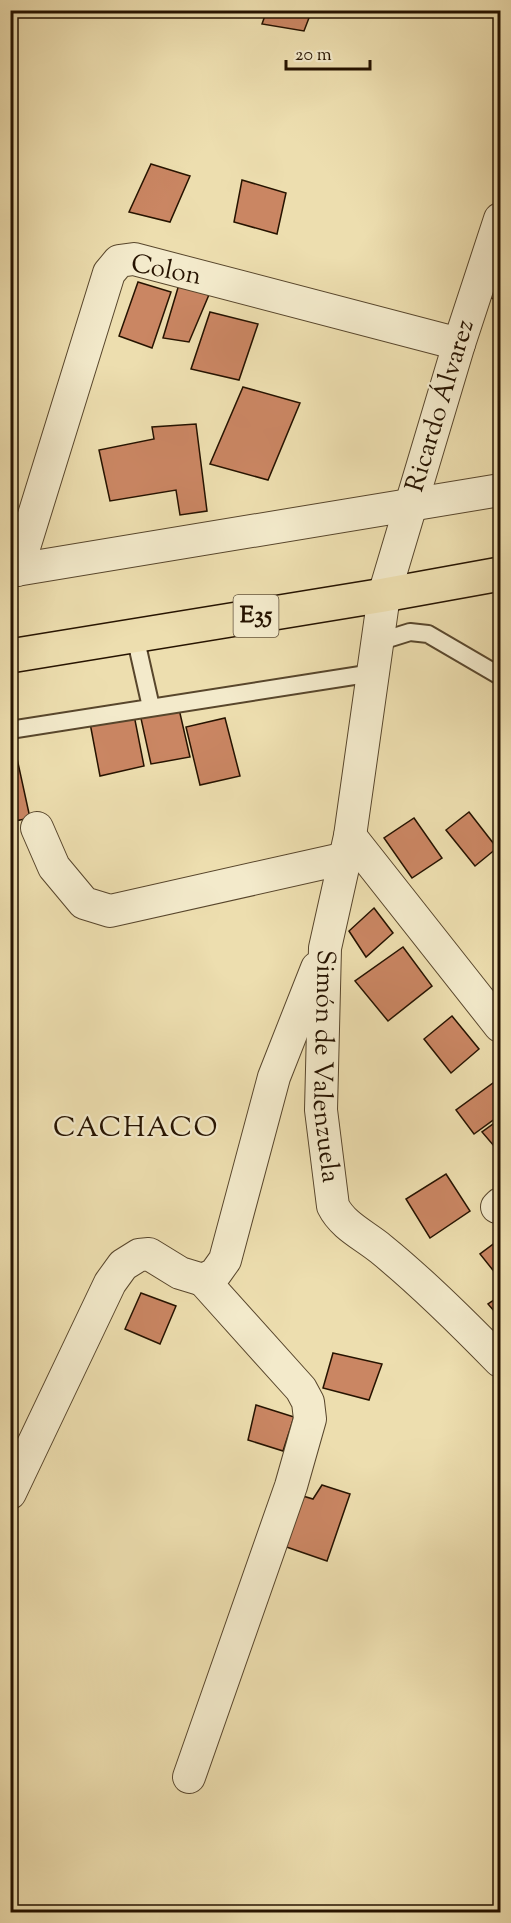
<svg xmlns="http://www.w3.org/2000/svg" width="511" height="1923" font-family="'Sorts Mill Goudy',serif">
<rect width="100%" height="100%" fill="#eddeaf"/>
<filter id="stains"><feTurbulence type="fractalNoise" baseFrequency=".00333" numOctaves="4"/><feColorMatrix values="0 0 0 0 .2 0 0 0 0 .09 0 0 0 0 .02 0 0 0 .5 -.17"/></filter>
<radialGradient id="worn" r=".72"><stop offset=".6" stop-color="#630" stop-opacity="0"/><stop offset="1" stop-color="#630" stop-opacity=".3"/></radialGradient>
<path fill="#ca8663" stroke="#261300" stroke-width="1.5" d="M267 10H312L304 31 262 24Z
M151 164 190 176 170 222 129 212Z
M242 180 286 193 277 234 234 222Z
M500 259V300L490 298Z
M180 281 211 290 189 342 163 338Z
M138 282 171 292 152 348 119 336Z
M210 312 258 324 239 380 191 369Z
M243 387 300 403 268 480 210 464Z
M196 424 207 511 180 515 176 490 110 501 99 450 154 439 152 427Z
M179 709 190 757 151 764 140 714Z
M134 715 144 766 100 776 90 723Z
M225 718 240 776 200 785 186 727Z
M13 740 30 818 10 822V741Z
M469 812 497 848 475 866 446 830Z
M414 818 442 858 412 878 384 838Z
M374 908 393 933 366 957 349 931Z
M403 947 432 986 388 1021 355 981Z
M452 1016 479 1049 451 1073 424 1039Z
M493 1083 500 1091V1115L474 1134 456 1110Z
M500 1119V1153L482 1132Z
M446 1174 470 1211 430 1238 406 1199Z
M500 1239V1279L480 1254Z
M141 1293 176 1306 160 1344 125 1329Z
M500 1296V1318L488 1304Z
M333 1353 382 1364 369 1400 323 1388Z
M256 1405 294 1417 283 1451 248 1440Z
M322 1485 350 1494 327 1561 275 1543 293 1493 313 1499Z"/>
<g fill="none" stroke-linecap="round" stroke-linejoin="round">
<g stroke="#58462c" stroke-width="20">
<path id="service" d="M135 636 151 707
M378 642 410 632 428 634 500 676
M10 730 373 673"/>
</g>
<g stroke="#58462c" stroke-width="34">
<g id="minor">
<path id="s1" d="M500 219 459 344 384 595 350 836 325 948 321 1110 333 1206C343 1226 364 1235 381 1249 423 1283 462 1322 500 1361"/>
<path d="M17 570 109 273 119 261 134 259 459 344"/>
<path d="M10 571 500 490"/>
<path d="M37 828 54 867 84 903 110 911 346 858"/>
<path d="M350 836 500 1026"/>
<path d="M497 1207 500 1204"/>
<path d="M10 1493 110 1283 123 1265 139 1255 149 1254 180 1273 203 1280 215 1274 225 1260 274 1077 317 968"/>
<path d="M189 1777 291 1486 310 1419 308 1402 301 1389 203 1280"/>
</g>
</g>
<g stroke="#261300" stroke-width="36">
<path id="trunk" d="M10 656 384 595 500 574"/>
</g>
<use href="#service" stroke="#f3eacb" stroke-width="16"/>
<use href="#minor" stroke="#f3eacb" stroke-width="32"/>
<use href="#trunk" stroke="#eddeaf" stroke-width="33"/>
</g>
<g text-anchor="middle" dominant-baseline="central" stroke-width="4.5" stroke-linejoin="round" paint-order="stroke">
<rect fill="#f3eacb" stroke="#64543d" stroke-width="1.5" x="233.5" y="595" width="45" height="42" rx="4.5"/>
<g font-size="24" font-weight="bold" fill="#261300">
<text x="256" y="616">E35</text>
</g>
<g font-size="26" fill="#261300" stroke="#f3eacb">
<text transform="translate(166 271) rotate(11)">Colon</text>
<text transform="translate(441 406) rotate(-73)">Ricardo Álvarez</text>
<text stroke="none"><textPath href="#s1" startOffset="870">Simón de Valenzuela</textPath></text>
</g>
<g font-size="28" letter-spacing="1.5" fill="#261300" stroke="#f3eacb">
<text x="136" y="1129">CACHACO</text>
</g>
</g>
<rect width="511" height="1923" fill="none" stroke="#eddeaf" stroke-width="36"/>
<rect x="12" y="12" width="487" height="1899" fill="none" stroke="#261300" stroke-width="3"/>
<rect x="18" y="18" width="475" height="1887" fill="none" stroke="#261300" stroke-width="1.5"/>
<path d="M286 60v9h84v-9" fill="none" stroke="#261300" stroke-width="3"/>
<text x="295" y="60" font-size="18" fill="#261300" stroke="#f3eacb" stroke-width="4.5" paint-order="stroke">20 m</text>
<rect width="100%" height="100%" filter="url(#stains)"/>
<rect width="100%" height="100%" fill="url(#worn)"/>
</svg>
